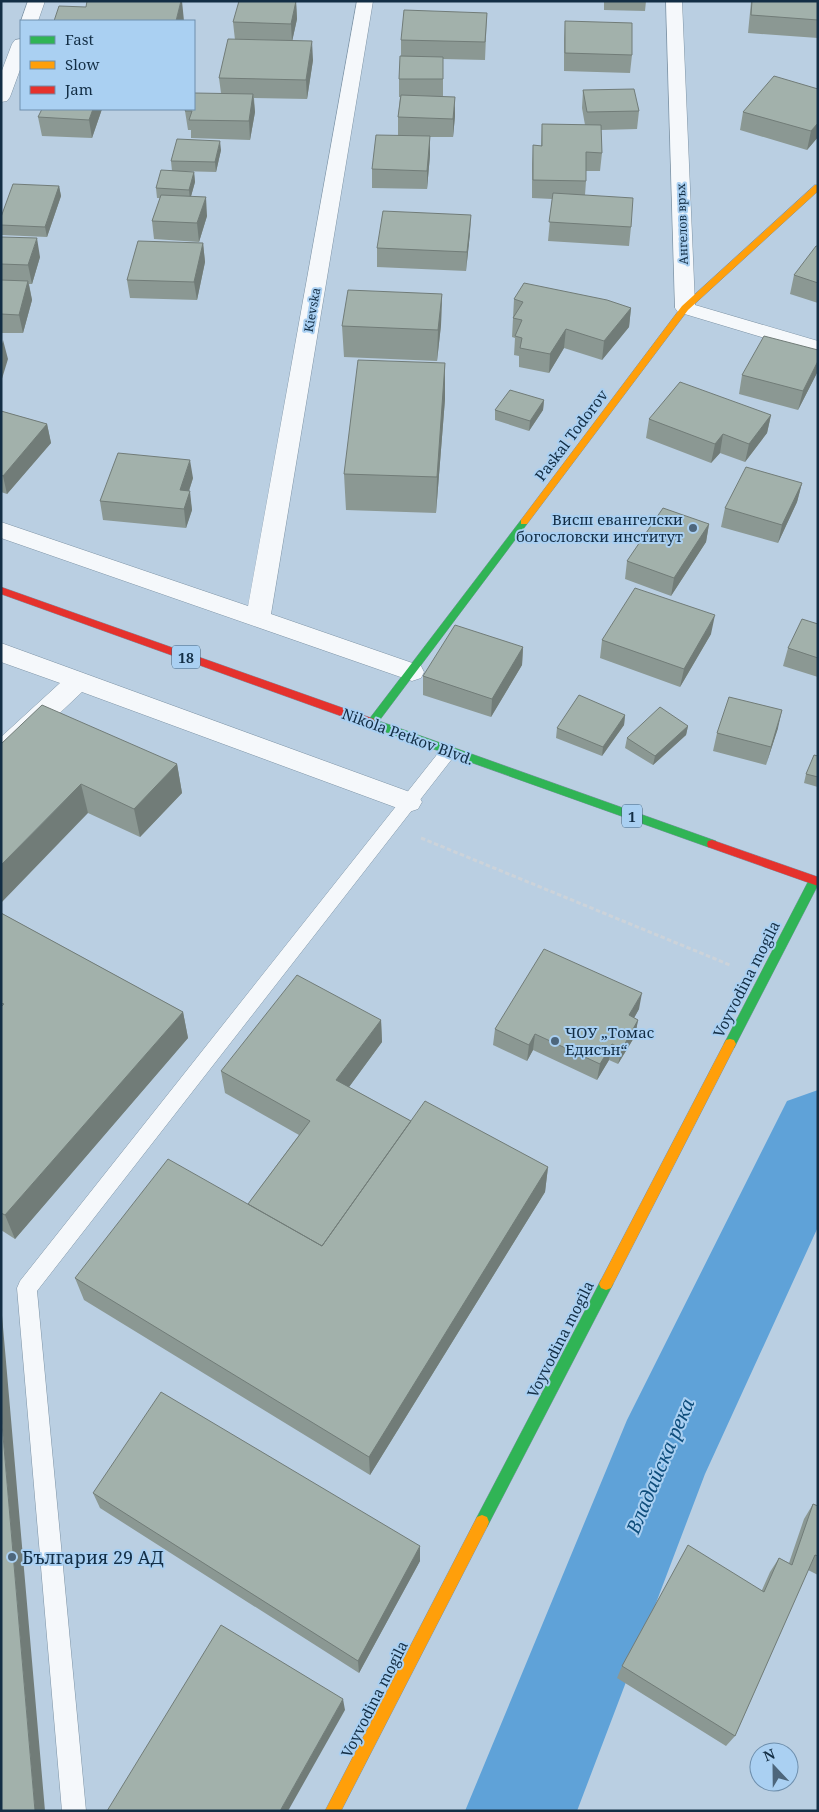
<svg xmlns="http://www.w3.org/2000/svg" width="819" height="1812" font-family="'Noto Serif',serif">
<rect width="100%" height="100%" fill="#bacfe2"/>
<g fill="none" stroke-linecap="round" stroke-linejoin="round">
<path fill="#5fa2d8" fill-rule="evenodd" d="M818 1090V1227L705 1474 577 1811H465L627 1420 787 1101Z"/>
<g stroke="#7e94a6" stroke-width="1">
<path id="lane" d="M449 745 455 747 457 751 455 755 37 1291 86 1811H62L17 1288 20 1281 443 747Z"/>
</g>
<g stroke="#7e94a6" stroke-width="1">
<path id="street" d="M28 1H45L38 21H21Z
M357 1H373L271 614 421 666 424 672 421 678 412 681 1 538V522L248 606Z
M666 1H682L695 305 818 341V354L678 312 675 308Z
M21 39V67L10 97 7 101 1 102V73L12 44 15 40Z
M1 643 418 795 422 802 418 809 409 812 400 809 82 692 10 760 1 763V737L60 683 1 662Z"/>
</g>
<g stroke="#7e94a6" stroke-width="1">
<path id="fast" d="M524 519 527 520V524L379 721 716 841 717 844 716 847H708L366 725 365 722 366 719 370 718 521 520Z
M814 877 818 878V885L734 1048 730 1049 726 1048 724 1044 726 1040 810 878Z
M606 1278 611 1280 613 1284 611 1288 487 1527 482 1529 477 1527 475 1522 477 1517 601 1280Z"/>
</g>
<g stroke="#7e94a6" stroke-width="1">
<path id="slow" d="M815 185H818V191L688 310 527 524H521V520L682 306Z
M730 1039 734 1040 736 1044 611 1288 606 1290 601 1288 599 1284 601 1280 726 1040Z
M482 1515 487 1517 489 1522 487 1527 341 1811H325L477 1517Z"/>
</g>
<g stroke="#7e94a6" stroke-width="1">
<path id="jam" d="M1 587 374 719 375 722 374 725H366L1 594Z
M712 840 818 877V886L708 847 707 844 708 841Z"/>
</g>
<path stroke="#ccd3da" stroke-width="3" stroke-dasharray="4.5 2.5" stroke-linecap="butt" d="M421 838 730 965"/>
<use href="#lane" fill="#f5f8fb" fill-rule="evenodd"/>
<use href="#street" fill="#f5f8fb" fill-rule="evenodd"/>
<use href="#fast" fill="#30b455" fill-rule="evenodd"/>
<use href="#slow" fill="#ff9f0a" fill-rule="evenodd"/>
<use href="#jam" fill="#e5322d" fill-rule="evenodd"/>
</g>
<path fill="#8b9893" d="M296 1 297 19 292 41 313 60 307 99 254 98 255 112 250 140 191 138V130H188L185 111 221 93 219 78 235 40 233 22Z
M604 1H646L645 11 604 10Z
M746 1H818V38L748 33 751 2Z
M487 13 485 60 443 59V97L455 116 453 137H430V155L427 189 372 188V169L398 135V117L400 97H399V79L401 56V40Z
M565 21 632 55 630 73 564 71V39Z
M818 89V137L807 150 740 130 743 112Z
M583 90 639 111 637 129 601 130 602 153 600 171H586V181L585 195 631 227 629 246 548 241 552 199 532 198V164L533 145 541 146 542 124 585 125 582 108Z
M102 109 92 138 42 136 38 117Z
M221 150 216 172 179 171 194 172 195 182 191 196 207 216 199 242 154 239 152 221 160 198H157L156 188 172 171 171 161Z
M59 186 61 196 47 237 1 235V217Z
M470 233 466 271 377 267V248Z
M1 237 40 257 32 284H29L32 300 23 333H1Z
M203 243 205 262 197 300 130 298 127 280Z
M818 246V303L790 294 794 275Z
M442 294 441 325 437 361 344 357 342 326Z
M514 299 631 308 629 327 602 360 564 348 549 373 519 367V356L514 355 515 338 512 337Z
M818 350V371L798 410 739 394 742 375Z
M445 363V399L436 513 346 510 344 474Z
M544 400 543 410 529 431 495 420V410Z
M1 411 47 424 51 443 7 494 1 492Z
M771 415 767 433 745 462 720 453 711 463 646 438 649 419Z
M193 478 189 491 192 510 186 528 103 520 100 501Z
M802 483 797 502 778 543 721 527 725 508Z
M709 524 706 542 671 596 625 579 627 561Z
M818 624V677L783 666 788 648Z
M711 634 680 687 600 658 602 640Z
M523 647 522 665 491 717 423 695V676Z
M625 715 624 725 602 756 556 738 557 728Z
M688 726 686 735 653 765 625 748 627 738Z
M778 728 766 765 713 751 717 733Z
M1 744 177 764 182 793 140 837 88 813Z
M818 756V787L804 783 806 774Z
M1 913 183 1012 188 1038 15 1239 1 1230Z
M639 1009 634 1018 638 1020 635 1036 618 1064 609 1060 597 1080 533 1050 527 1061 493 1045 495 1029Z
M381 1020 382 1042 349 1087 411 1121 548 1167 545 1192 370 1475 84 1300 75 1278 248 1204 299 1135 225 1093 221 1071Z
M93 1493 420 1561 359 1673 100 1508Z
M813 1504 818 1506V1575L808 1570 735 1736 726 1746 617 1678 622 1666 762 1590 770 1572 779 1558 789 1563 804 1519Z"/>
<path fill="#717c78" d="M181 1H182L184 21H176Z
M296 1 297 19 292 42 291 24Z
M312 41 313 60 307 99 306 80Z
M253 94 255 112 250 140 249 121Z
M455 97V116L453 137V119Z
M93 109H102L92 138 89 120Z
M818 123V137L807 150 811 131Z
M430 136V155L427 189V171Z
M220 141 221 150 216 172 215 162Z
M194 172 195 182 190 200 189 190Z
M59 186 61 196 47 237 45 227Z
M206 197 207 216 199 242 197 223Z
M471 215 470 233 466 271 467 252Z
M37 238 40 257 32 284 28 265Z
M203 243 205 262 197 300 194 282Z
M28 281 32 300 23 333 19 315Z
M442 294 441 325 437 361 438 330Z
M631 308 629 327 602 360 604 341Z
M566 329 564 348 549 373 550 354Z
M3 340 8 359 1 382V348Z
M818 361V371L798 410 803 391Z
M445 363V399L436 513 437 477Z
M544 400 543 410 529 431 530 421Z
M771 415 767 433 745 462 749 444Z
M47 424 51 443 7 494 3 476Z
M723 434 720 453 711 463 715 444Z
M190 460 193 478 183 509 180 490Z
M802 483 797 502 778 543 782 525Z
M190 491 192 510 186 528 184 509Z
M709 524 706 542 671 596 674 578Z
M715 615 711 634 680 687 684 669Z
M523 647 522 665 491 717 492 699Z
M782 710 778 728 766 765 771 747Z
M625 715 624 725 602 756 603 747Z
M688 726 686 735 653 765 655 756Z
M177 764 182 793 140 837 134 809Z
M81 784 88 813 1 903V865Z
M642 993 639 1009 626 1032 629 1015Z
M183 1012 188 1038 15 1239 5 1215Z
M381 1020 382 1042 338 1102 336 1080Z
M638 1020 635 1036 618 1064 622 1049Z
M535 1034 533 1050 527 1061 529 1045Z
M612 1044 609 1060 597 1080 600 1064Z
M548 1167 545 1192 370 1475 369 1457Z
M1 1304 45 1811H35L1 1412Z
M420 1546V1561L359 1673 358 1661Z
M343 1699 345 1710 288 1811H280Z"/>
<path fill="#a2b1ab" stroke="#717c78" d="M87 1H181L176 21H54L59 6 86 7Z
M239 1H296L291 24 233 22Z
M752 1H818V20L751 15Z
M404 10 487 13 485 42 401 40Z
M565 21 632 23V55L565 53Z
M228 39 312 41 306 80 219 78Z
M400 56 443 57V79H399Z
M774 76 818 89V123L811 131 743 112Z
M634 89 639 111 587 112 583 90Z
M194 93 253 94 249 121 189 120 192 111H185L186 109H194Z
M401 95 455 97 453 119 398 117Z
M42 109H93L89 120 38 117Z
M542 124 601 125 602 153 586 152V181L533 180V145L542 146Z
M376 135 430 136 427 171 372 169Z
M177 139 220 141 215 162 171 161Z
M161 170 194 172 189 190 156 188Z
M13 184 59 186 45 227 1 225V217Z
M553 193 633 198 631 227 549 222Z
M161 195 206 197 197 223 152 221Z
M383 211 471 215 467 252 377 248Z
M1 237 37 238 28 265 1 264Z
M138 241 203 243 194 282 127 280Z
M816 246H818V283L794 275Z
M1 280 28 281 19 315 1 314Z
M524 283 607 300 631 308 604 341 566 329 550 354 520 348 522 338 515 336 522 320 513 318 523 302 514 299Z
M348 290 442 294 438 330 342 326Z
M764 336 818 350V361L803 391 742 375Z
M358 360 445 363 437 477 344 474Z
M680 382 771 415 749 444 723 434 715 444 649 419Z
M510 390 544 400 530 421 495 410Z
M1 411 47 424 3 476 1 475Z
M118 453 190 460 180 490 190 491 184 509 100 501Z
M746 467 802 483 782 525 725 508Z
M663 508 709 524 674 578 627 561Z
M635 588 715 615 684 669 602 640Z
M802 619 818 624V658L788 648Z
M455 625 523 647 492 699 423 676Z
M579 695 625 715 603 747 557 728Z
M729 697 782 710 771 747 717 733Z
M42 705 177 764 134 809 81 784 1 865V744Z
M660 707 688 726 655 756 627 738Z
M814 755 818 756V777L806 774Z
M1 913 183 1012 5 1215 1 1213V1007L4 1004 1 1003Z
M544 949 642 993 629 1015 638 1020 622 1049 612 1044 600 1064 535 1034 529 1045 495 1029Z
M297 975 381 1020 336 1080 411 1121 322 1246 248 1204 310 1121 221 1071Z
M425 1101 548 1167 369 1457 75 1278 168 1159 322 1246Z
M161 1392 420 1546 358 1661 93 1493Z
M1 1412 35 1811H1Z
M813 1504 818 1506V1556L815 1555 735 1736 622 1666 688 1545 764 1592 779 1558 792 1565Z
M221 1625 343 1699 280 1811H107Z"/>
<g fill="#4d667c" stroke="#aad0f2" stroke-width="2">
<circle cx="693" cy="528" r="5"/>
<circle cx="555" cy="1041" r="5"/>
<circle cx="12" cy="1557" r="5"/>
</g>
<g text-anchor="middle" dominant-baseline="central" stroke-width="4" stroke-linejoin="round" paint-order="stroke">
<g font-size="12" fill="#132e45" stroke="#aad0f2">
<text transform="translate(682 224) rotate(-92)">Ангелов връх</text>
<text transform="translate(312 310) rotate(-80)">Kievska</text>
</g>
<g fill="#aad0f2" stroke="#405f79" stroke-width="1">
<rect x="172" y="645.5" width="28" height="23" rx="4"/>
<rect x="622" y="804.5" width="20" height="23" rx="4"/>
</g>
<g font-size="14" font-weight="bold" fill="#132e45">
<text x="186" y="657">18</text>
<text x="632" y="816">1</text>
</g>
<g font-size="15" fill="#132e45" stroke="#aad0f2">
<text transform="translate(571 435) rotate(-53)">Paskal Todorov</text>
<text transform="translate(408 736) rotate(20)">Nikola Petkov Blvd.</text>
<text transform="translate(746 979) rotate(-63)">Voyvodina mogila</text>
<text transform="translate(560 1339) rotate(-63)">Voyvodina mogila</text>
<text transform="translate(374 1699) rotate(-63)">Voyvodina mogila</text>
</g>
<g font-size="15" fill="#132e45" stroke="#aad0f2" text-anchor="end">
<text x="683" y="519">Висш евангелски<tspan x="683" dy="17">богословски институт</tspan></text>
<text x="565" y="1032" text-anchor="start">ЧОУ „Томас<tspan x="565" dy="17">Едисън“</tspan></text>
</g>
<g font-size="18" fill="#132e45" stroke="#aad0f2" text-anchor="start">
<text x="22" y="1557">България 29 АД</text>
</g>
<g font-size="19" font-style="italic" fill="#0e4d7b" stroke="#aad0f2">
<text transform="translate(660 1466) rotate(-67)">Владайска река</text>
</g>
</g>
<rect width="819" height="1812" fill="none" stroke="#132e45" stroke-width="5"/>
<rect x="20" y="20" width="175" height="90" fill="#aad0f2" stroke="#6e8fad"/>
<rect x="30" y="36" width="25" height="8" fill="#30b455" stroke="#6e8fad"/>
<text x="65" y="45" font-size="15" fill="#132e45">Fast</text>
<rect x="30" y="61" width="25" height="8" fill="#ff9f0a" stroke="#6e8fad"/>
<text x="65" y="70" font-size="15" fill="#132e45">Slow</text>
<rect x="30" y="86" width="25" height="8" fill="#e5322d" stroke="#6e8fad"/>
<text x="65" y="95" font-size="15" fill="#132e45">Jam</text>
<g transform="translate(774 1767) rotate(338)"><circle r="24" fill="#aad0f2" stroke="#6e8fad"/>
<path d="M0-4L9 19L0 12L-9 19Z" fill="#4d667c"/>
<text y="-8" font-size="14" font-weight="bold" text-anchor="middle" fill="#132e45">N</text>
</g>
</svg>
